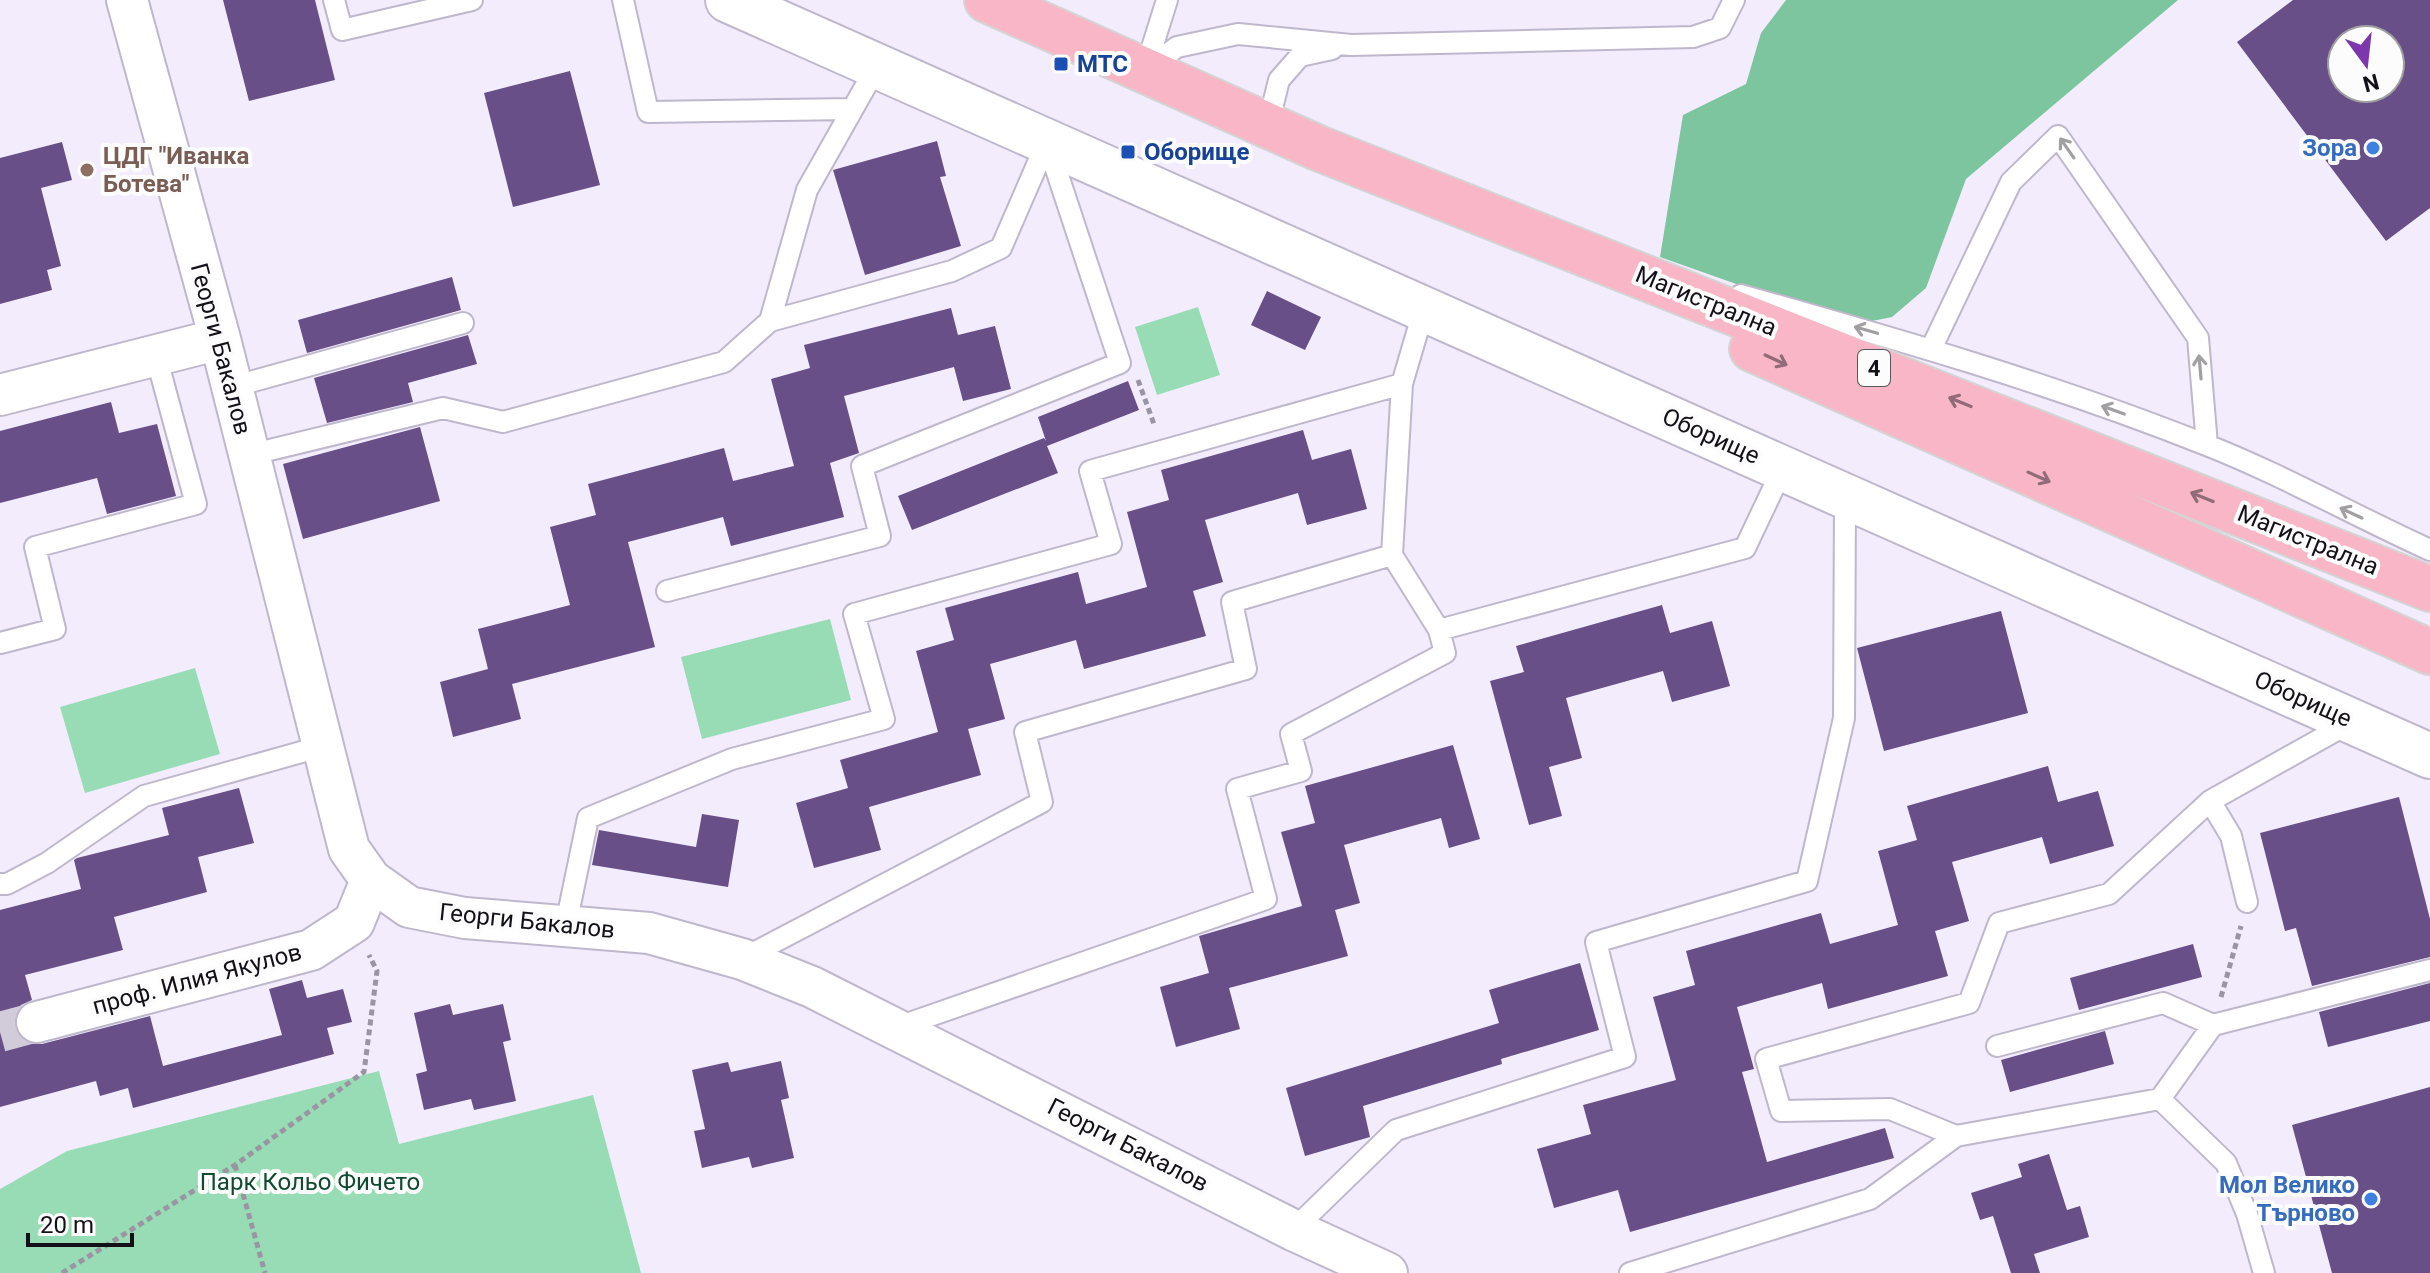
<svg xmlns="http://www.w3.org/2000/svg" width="2430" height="1273" font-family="Roboto,sans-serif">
<rect width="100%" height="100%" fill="#f2ecfd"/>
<path fill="#98dcb6" d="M1198 307 1220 375 1157 395 1135 327Z
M830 619 851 700 702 739 681 657Z
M195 668 220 754 85 793 60 707Z
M379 1071 399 1144 593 1095 641 1273H0V1189L67 1151Z"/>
<path fill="#7cc59e" d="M1786 0H2178L1966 179 1926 288 1892 317 1852 325 1660 257 1683 115 1746 84 1761 33Z"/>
<path fill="#684f88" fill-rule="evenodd" d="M223 0H315L335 80 249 101Z
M2293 0H2430V208L2386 241 2237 42ZM2342 40H2390V88H2342Z
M570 71 600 185 513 207 484 93Z
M937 141 946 176 940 177 961 246 865 275 833 170Z
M62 142 72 180 41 188 61 266 47 270 52 290 0 304V158Z
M452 277 461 310 307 353 298 320Z
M1267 291 1321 317 1305 350 1251 325Z
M951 308 958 335 995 326 1011 389 963 401 954 367 844 396 859 453 830 463 844 517 731 546 723 517 628 542 655 647 512 684 521 719 453 737 440 682 488 669 478 629 570 605 550 527 596 515 588 484 724 448 733 481 794 466 771 379 810 368 804 345Z
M468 335 477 364 408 383 413 402 327 423 314 378Z
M1128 381 1139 410 1047 446 1058 473 912 530 898 496 1044 438 1046 441 1038 417Z
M111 402 119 433 157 424 176 496 107 514 97 478 0 503V431Z
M420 427 440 501 303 539 283 464Z
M1303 430 1312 460 1351 449 1367 509 1307 525 1298 493 1205 520 1223 582 1193 591 1206 636 1084 669 1076 640 990 664 1005 719 968 729 981 775 869 807 881 850 814 868 796 803 848 788 840 760 938 732 916 651 954 640 945 608 1078 572 1086 604 1147 587 1127 512 1169 500 1161 470Z
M1662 605 1670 633 1712 621 1730 686 1672 702 1663 671 1566 698 1582 758 1549 767 1562 816 1529 825 1490 681 1524 672 1516 646Z
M2001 611 2028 713 1884 751 1857 648Z
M1453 745 1480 839 1449 848 1441 818 1344 845 1360 903 1335 910 1348 956 1229 988 1240 1029 1176 1047 1160 987 1209 973 1199 936 1302 906 1281 832 1315 823 1305 786Z
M2048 766 2058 802 2098 791 2114 846 2050 864 2042 837 1952 862 1969 921 1935 931 1948 976 1828 1009 1822 983 1737 1007 1754 1069 1742 1072 1767 1162 1885 1128 1894 1158 1630 1232 1618 1190 1554 1208 1537 1149 1591 1134 1583 1105 1676 1080 1653 997 1695 985 1686 951 1821 913 1830 944 1898 925 1878 851 1917 840 1907 806Z
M239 788 254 843 198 857 207 892 114 917 123 950 25 975 32 1000 21 1005 15 1015V1029L30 1044H42L150 1016 163 1066 282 1035 269 989 302 980 307 998 343 989 352 1022 327 1028 334 1054 133 1108 128 1088 100 1096 96 1081 0 1107V910L81 889 74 860 77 858 169 835 162 808Z
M2399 797 2430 919V957L2312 986 2296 928 2285 931 2260 833Z
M702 814 739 820 728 887 592 865 599 830 696 847Z
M2193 944 2202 977 2079 1010 2070 978Z
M1580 963 1599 1030 1501 1059 1502 1064 1363 1106 1370 1137 1305 1156 1286 1088 1499 1023 1489 990Z
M2430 983V1021L2328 1047 2319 1012Z
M450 1004 453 1015 503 1004 511 1040 503 1042 516 1101 474 1110 471 1099 424 1110 416 1074 427 1071 414 1013Z
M2105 1031 2114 1064 2010 1092 2001 1060Z
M781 1061 789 1098 781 1100 794 1158 752 1168 749 1157 702 1168 694 1131 705 1129 692 1070 728 1062 731 1072Z
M2430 1087V1273H2332L2292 1125Z
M2049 1154 2067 1210 2080 1206 2089 1237 2034 1254 2040 1273H2011L1993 1216 1980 1220 1971 1193 2022 1177 2018 1164Z"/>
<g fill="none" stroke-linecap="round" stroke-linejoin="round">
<path stroke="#d1cbda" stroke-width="40" stroke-dasharray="40 20" stroke-linecap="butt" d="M0 1032 37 1022"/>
<g stroke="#bfb7cb" stroke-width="24">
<path id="service" d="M334 0 342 30 472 0
M623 0 648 112 852 109
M1145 70 1177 47 1238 34 1351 45 1693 37 1720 28 1734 0
M1145 70 1167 0
M1268 125 1279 80 1300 56 1332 49
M1741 295C1897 339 2053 384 2204 444 2281 474 2355 516 2430 550
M770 321 952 271 1001 248 1047 142
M1931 349 2011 182 2058 136 2198 338 2207 445
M232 387 463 323
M249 455 443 408 503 422 724 362 770 321 807 190 877 66
M1392 555 1439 630
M667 591 880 536 862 466 1120 363 1048 145
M0 643 55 629 35 547 196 504 156 356
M2210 801 2231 836 2247 902
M0 884H7L47 863 144 796 323 746
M566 924 588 818 732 759 884 719 854 614 1111 544 1090 471 1402 384 1424 309
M742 959 1042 802 1025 732 1246 669 1232 602 1392 555 1402 384
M898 1027 1266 899 1237 789 1301 771 1291 734 1445 653 1439 630 1745 548 1783 468
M1997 1046 2163 1003 2213 1025
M2160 1099 2213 1025 2430 970
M1956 1136 1890 1109 1781 1111 1766 1059 1969 1003 1999 923 2109 894 2210 801 2351 722
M1293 1230 1396 1130 1625 1057 1596 942 1807 881 1844 718 1845 496
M1630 1273 1870 1199 1956 1136 2160 1099 2226 1163 2247 1214 2264 1273"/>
</g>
<g stroke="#bfb7cb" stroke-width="44">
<path id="minor" d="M127 0 220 339 349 849 371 880 409 907 465 918 649 933 742 959 812 987 1293 1230 1387 1273
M0 395 220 339
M37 1022 311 950 354 922 371 880"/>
</g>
<g stroke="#bfb7cb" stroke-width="48">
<path id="tertiary" d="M728 0 2430 756"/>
</g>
<g stroke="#d5d4d5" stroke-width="48">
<path id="primary" d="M987 0 1318 148 2430 589
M1752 349 2430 652"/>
</g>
<path stroke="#9995a2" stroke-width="5" stroke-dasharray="6 4" stroke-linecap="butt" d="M1138 380 1155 427
M2221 997 2241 926
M235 1165 265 1273
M62 1273 235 1165 364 1072 377 971 369 955"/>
<use href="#service" stroke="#fff" stroke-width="20"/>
<use href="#minor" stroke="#fff" stroke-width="40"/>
<use href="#tertiary" stroke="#fff" stroke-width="44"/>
<use href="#primary" stroke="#f8b6c6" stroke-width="44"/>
</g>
<defs><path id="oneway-shaft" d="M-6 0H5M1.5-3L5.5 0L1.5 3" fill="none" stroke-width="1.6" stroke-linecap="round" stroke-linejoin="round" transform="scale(2)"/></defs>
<g stroke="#a19fa2">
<use href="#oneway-shaft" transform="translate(2067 148) rotate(-125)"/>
<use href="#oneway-shaft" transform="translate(1866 330) rotate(-164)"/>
<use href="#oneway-shaft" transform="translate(2200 367) rotate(-95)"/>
<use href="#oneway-shaft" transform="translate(2113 410) rotate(-160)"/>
<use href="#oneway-shaft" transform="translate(2351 513) rotate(-155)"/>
</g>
<g stroke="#916b77">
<use href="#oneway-shaft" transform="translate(1776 360) rotate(25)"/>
<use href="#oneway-shaft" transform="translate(1960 402) rotate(-158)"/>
<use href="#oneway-shaft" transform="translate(2039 477) rotate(24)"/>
<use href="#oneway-shaft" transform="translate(2202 497) rotate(-158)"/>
</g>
<g fill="#1a4fb4" stroke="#fcfcfc" stroke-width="3">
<rect x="1053" y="56" width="16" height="16" rx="4"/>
<rect x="1120" y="144" width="16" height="16" rx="4"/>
</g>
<g fill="#3f7fe0" stroke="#fcfcfc" stroke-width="3">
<circle cx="2373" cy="148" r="8"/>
<circle cx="2371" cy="1199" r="8"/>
</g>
<circle fill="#8d6e63" stroke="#fcfcfc" stroke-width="3" cx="87" cy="170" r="8"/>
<g text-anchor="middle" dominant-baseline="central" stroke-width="8" stroke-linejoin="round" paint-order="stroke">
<rect fill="#fcfcfc" stroke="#59575c" stroke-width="2" x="1858" y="350" width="32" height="36" rx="6"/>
<g font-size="22" font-weight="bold" fill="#131017">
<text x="1874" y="368">4</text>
</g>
<g font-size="24" font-weight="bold" fill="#164399" stroke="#fcfcfc" text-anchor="start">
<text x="1077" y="64">МТС</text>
<text x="1144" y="152">Оборище</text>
</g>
<g font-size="24" font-weight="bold" fill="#366cbe" stroke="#fcfcfc" text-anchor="end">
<text x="2357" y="148">Зора</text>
<text x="2355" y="1185">Мол Велико<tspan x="2355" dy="28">Търново</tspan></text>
</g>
<g font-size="24" font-weight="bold" fill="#785e54" stroke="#fcfcfc" text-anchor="start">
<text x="103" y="156">ЦДГ "Иванка<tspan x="103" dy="28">Ботева"</tspan></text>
</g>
<g font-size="24" fill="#131017" stroke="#fcfcfc">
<text transform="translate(1706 301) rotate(22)">Магистрална</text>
<text transform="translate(221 349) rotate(75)">Георги Бакалов</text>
<text transform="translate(1711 436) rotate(24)">Оборище</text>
<text transform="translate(2308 540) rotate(22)">Магистрална</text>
<text transform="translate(2303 699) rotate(24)">Оборище</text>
<text transform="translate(527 921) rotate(6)">Георги Бакалов</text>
<text transform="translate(197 979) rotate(-15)">проф. Илия Якулов</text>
<text transform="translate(1128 1145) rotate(27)">Георги Бакалов</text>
</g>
<g font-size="24" fill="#104a30" stroke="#fcfcfc">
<text x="310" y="1182">Парк Кольо Фичето</text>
</g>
</g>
<g transform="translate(2366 64) rotate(165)"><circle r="38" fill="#fcfcfc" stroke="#9f9ea0" stroke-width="2"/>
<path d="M0-6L14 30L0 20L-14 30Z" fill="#7b37ab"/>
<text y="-12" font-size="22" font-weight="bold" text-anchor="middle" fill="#131017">N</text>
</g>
<path d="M28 1233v12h104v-12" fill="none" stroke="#131017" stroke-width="4"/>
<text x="40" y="1233" font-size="24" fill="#131017" stroke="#fcfcfc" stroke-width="6" paint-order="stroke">20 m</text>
</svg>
